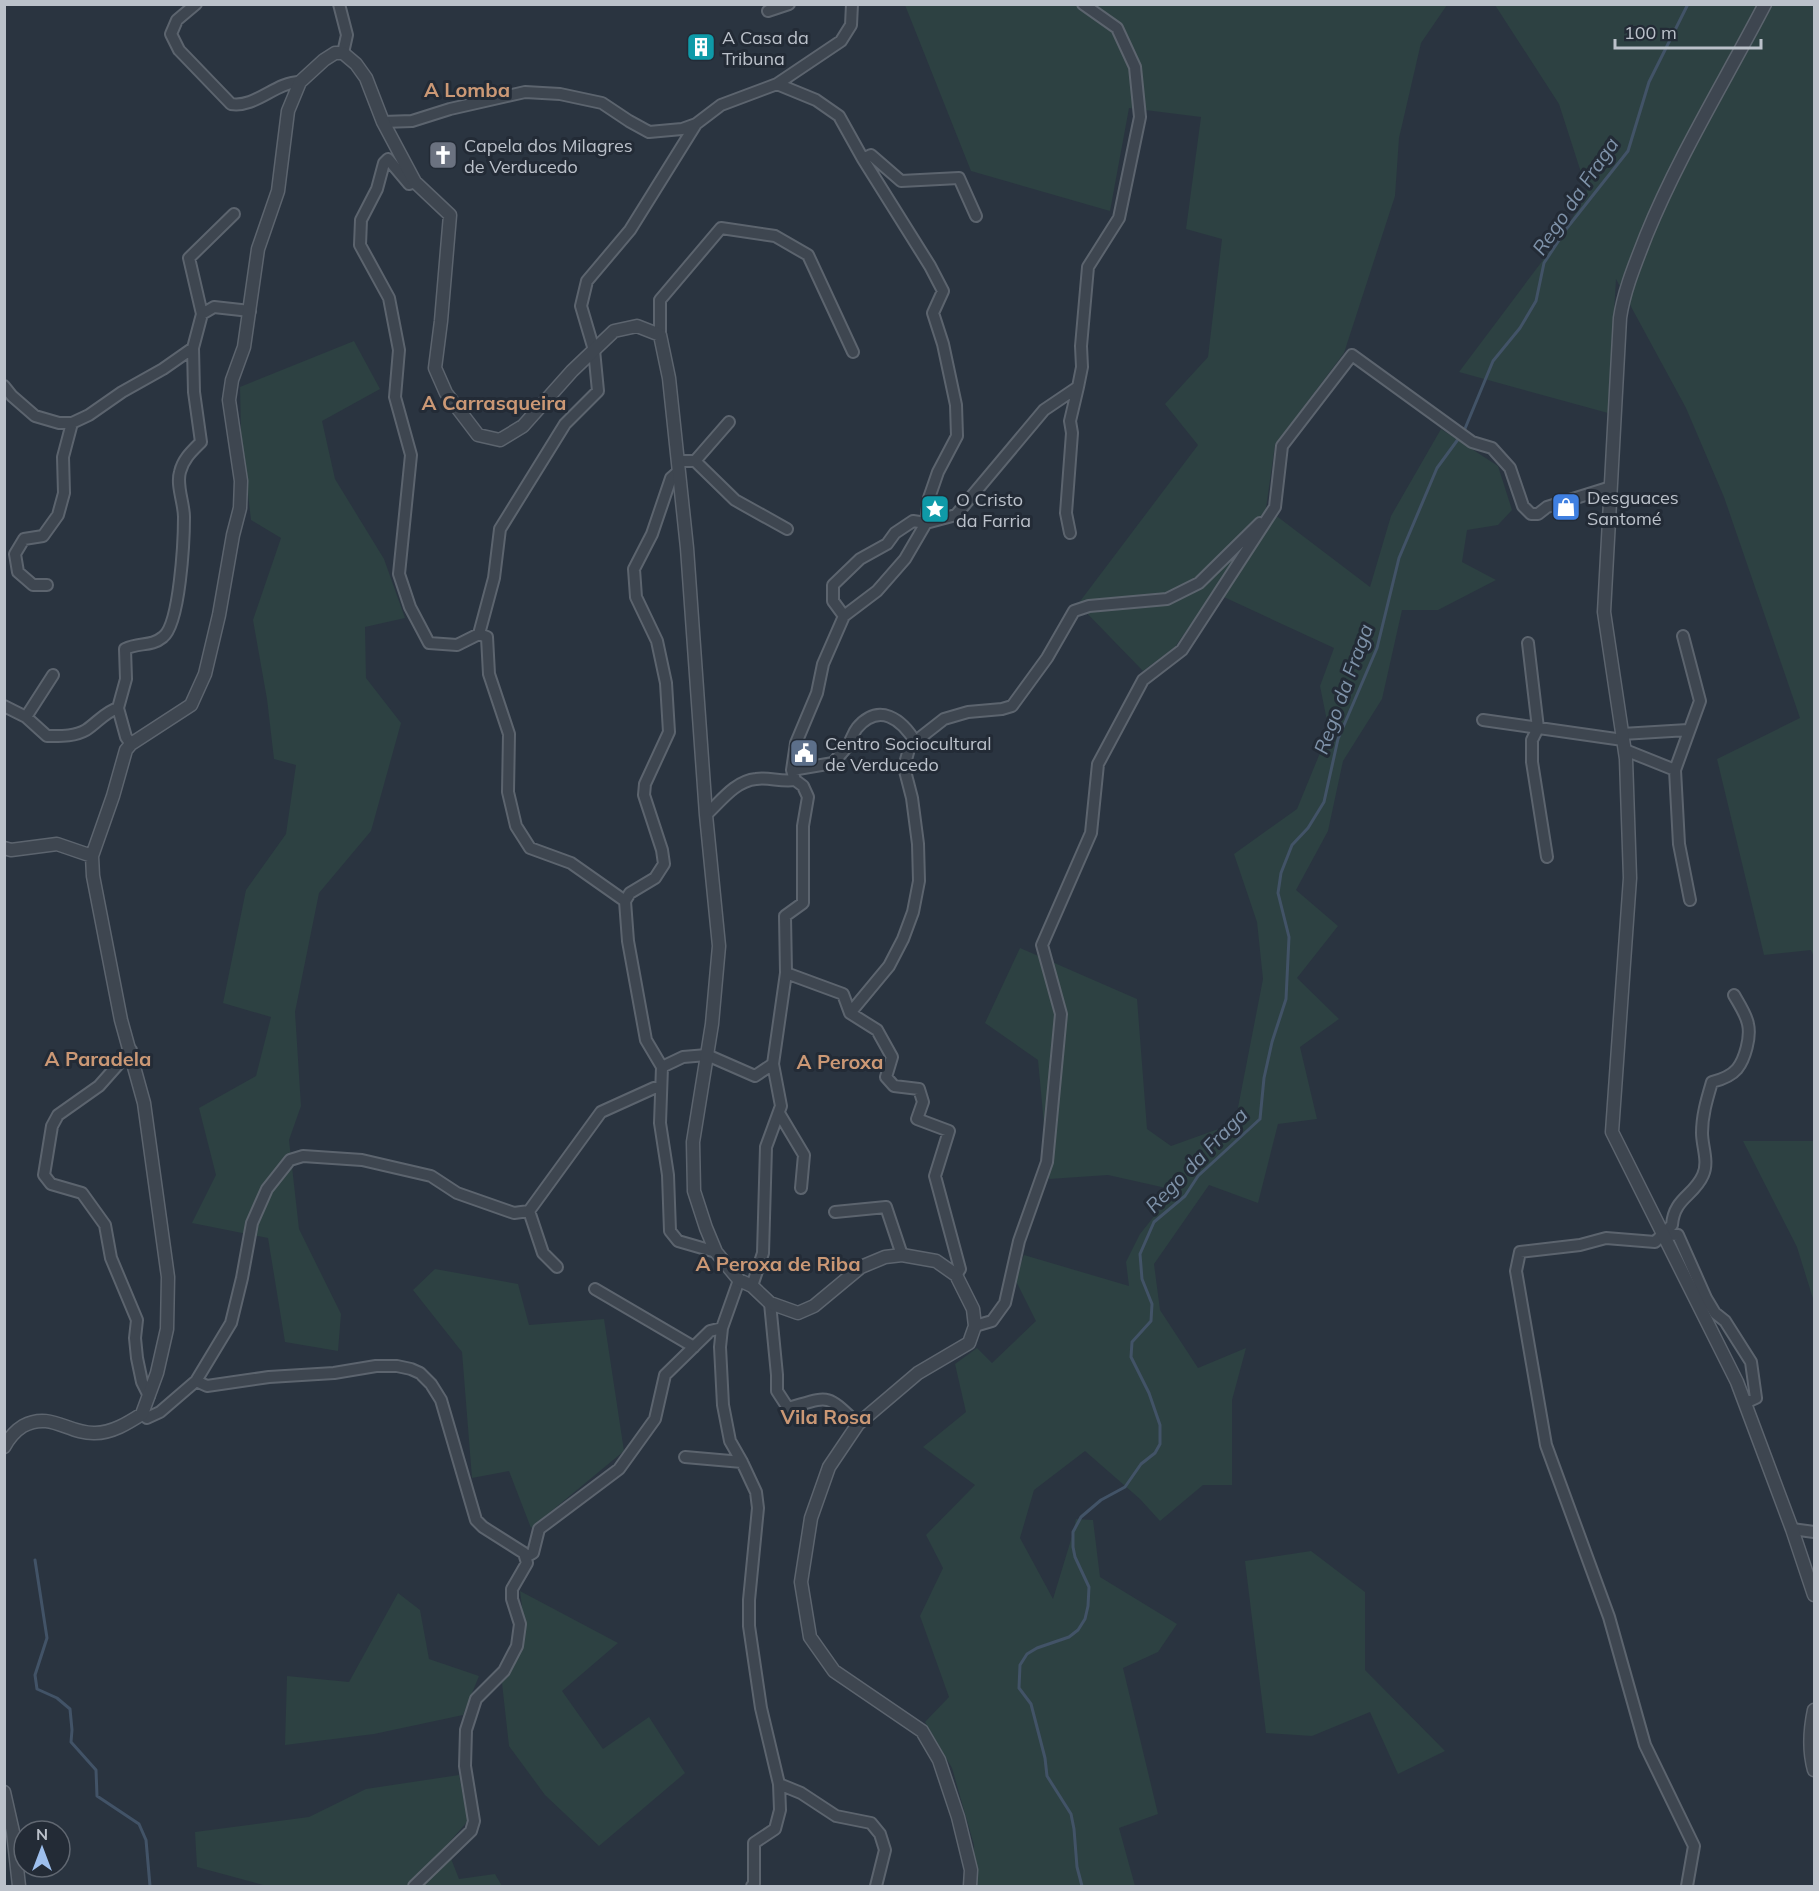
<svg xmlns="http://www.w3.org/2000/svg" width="1819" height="1891" font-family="Mulish,sans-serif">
<rect width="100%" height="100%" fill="#2a3440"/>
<path fill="#2d4142" d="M905 5H1447L1421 43 1399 138 1395 196 1344 353 1275 445 1266 508 1370 587 1391 516 1441 429 1498 466 1512 510 1498 525 1467 530 1462 562 1496 580 1438 610H1402L1382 699 1343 761 1328 831 1296 890 1338 926 1297 978 1339 1019 1300 1047 1317 1119 1278 1124 1258 1203 1209 1185 1154 1264 1160 1310 1198 1368 1246 1348 1232 1400V1485H1203L1160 1521 1140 1499 1085 1451 1034 1490 1020 1538 1053 1599 1073 1533 1076 1519 1093 1520 1100 1577 1177 1624 1158 1652 1123 1668 1158 1814 1119 1828 1135 1886H973L974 1845 952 1768 925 1722 949 1697 920 1616 943 1568 926 1535 975 1485 923 1447 966 1412 955 1364 977 1348 992 1363 1036 1321 1015 1279 1024 1255 1129 1286 1126 1262 1140 1234 1175 1190 1108 1175 1049 1179 1038 1060 985 1023 1020 948 1137 999 1147 1129 1171 1146 1235 1123 1263 979 1257 922 1234 854 1297 809 1329 731 1320 686 1334 648 1213 592 1175 647 1143 671 1078 604 1198 445 1165 404 1208 357 1222 239 1186 229 1201 117 1129 108 1110 211 971 171Z
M1495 5H1814V957L1811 950 1764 955 1717 759 1800 718 1724 497 1686 408 1616 279 1608 413 1459 372 1567 228 1587 191 1559 104Z
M354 341 380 389 322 421 335 479 384 559 405 618 365 627 366 678 401 723 371 831 319 893 295 1012 301 1106 289 1140 299 1229 341 1314 338 1351 285 1342 268 1238 192 1223 216 1175 199 1108 256 1076 271 1017 223 1003 246 890 286 834 296 765 274 759 267 699 253 620 281 538 251 520 241 433 240 387Z
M1743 1141H1814V1302L1797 1247Z
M435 1269 518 1284 529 1325 604 1319 624 1451 531 1528 509 1471 472 1478 462 1352 413 1290Z
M1311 1551 1365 1592V1670L1445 1751 1398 1774 1370 1712 1312 1736 1266 1733 1245 1561Z
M520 1591 618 1643 562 1691 603 1749 649 1717 685 1773 599 1846 545 1795 509 1746 502 1683 525 1630Z
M398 1593 420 1610 429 1659 479 1676 463 1715 374 1734 285 1745 287 1676 349 1682Z
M459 1775 468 1821 446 1846 459 1879 495 1874 502 1886H267L197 1867 195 1832 309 1817 366 1789Z"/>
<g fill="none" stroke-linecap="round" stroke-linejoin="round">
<path stroke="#425367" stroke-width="3" d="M1464 431 1493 361 1520 328 1536 301 1544 263 1567 228 1628 151 1649 82 1688 4
M35 1560 47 1638 35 1675 37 1689 57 1698 70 1709 72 1730 71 1742 96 1770 97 1796 139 1824 146 1840 150 1886
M1082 1886 1077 1867 1074 1829 1071 1814 1047 1776 1045 1758 1031 1704 1019 1688 1020 1665 1027 1654 1037 1648 1069 1637 1078 1630 1085 1619 1088 1606 1089 1587 1075 1557 1073 1547V1532L1081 1517 1101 1500 1125 1487 1141 1464 1155 1453 1160 1444V1425L1149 1393 1131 1357 1132 1342 1151 1321 1152 1304 1142 1279 1140 1254 1154 1222 1185 1196 1198 1176 1260 1119 1264 1078 1272 1042 1286 999 1289 937 1278 893 1281 873 1292 845 1308 828 1324 802 1338 739 1377 648 1399 558 1437 468 1459 438"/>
<g stroke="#5c646e" stroke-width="14">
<path id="minor" d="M196 4 177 20 171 34 179 50 231 104C256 108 275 82 300 82
M339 4 347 35 343 53
M768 11 789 4
M777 84 816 100 839 116 863 159 930 266 943 291 933 313 943 344 956 405 957 436 938 472 929 498 926 523 913 521 895 533 887 544 860 559 833 585V601L844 616
M383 122 412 121 450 109 525 92 560 94 602 103 629 121 649 132 682 129 696 124
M863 159 871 155 901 181 959 178 976 216
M415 182 409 184 388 159 384 163 377 189 361 220 360 245 389 298 399 350 395 397 411 455 399 574 410 607 429 643 457 645 479 634 487 637 489 674 509 734 508 792 516 826 530 848 571 863 625 901
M202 314 189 258 234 214
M660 335V300L721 228 775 236 808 255 853 352
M4 386 12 396 35 416 59 423H72L89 415 122 392 163 369 193 348 202 314 214 307 250 311
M678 461H695L729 422
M695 461 735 500 787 529
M679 471 671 478 652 534 634 569 636 597 657 641 666 683 669 732 645 784 644 795 662 850 664 864 655 878 630 893 625 901 628 941 646 1040 662 1067 660 1123 668 1175 670 1231 678 1241 716 1252
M1070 533 1066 513 1072 433 1070 421 1078 387
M47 585H33L18 572 15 554 24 539 43 536 58 515 64 493 63 457 72 423
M479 634 494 578 500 529 565 424 598 391 594 350 581 306 587 281 630 230 696 124 721 105 777 84 841 41 851 25 852 4
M1528 643 1538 728 1532 740V762L1547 857
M4 706 26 717 47 736C59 736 74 737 86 730 98 722 105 712 118 708
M26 717 53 675
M1483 720 1623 740
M1622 734 1688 730
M131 744 126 737 118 708 126 679 125 649C139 642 151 647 163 637 180 624 184 540 184 517 184 503 176 485 180 472 183 459 192 451 201 442L194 392 193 348
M1625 750 1675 770 1679 844 1690 900
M792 770 833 763C838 757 844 751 848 745 852 739 853 733 857 728 879 702 902 719 916 743
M1675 770 1700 701 1683 636
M706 815C721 801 735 781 756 779 769 777 780 782 795 780
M786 973 843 994 850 1013 877 1030 892 1057 886 1077 894 1086 919 1089 923 1102 917 1119 949 1131 935 1176 960 1269 956 1275
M850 1013 889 966 903 939 913 912 919 881 918 844 912 798 904 767 909 749 921 737 944 719 968 712 1002 709 1012 706 1047 658 1074 611 1089 606 1167 599 1199 583 1260 523
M131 1050 99 1086 58 1115 52 1126 44 1175 51 1184 82 1193 105 1225 111 1258 137 1320 135 1338 137 1358 142 1382 149 1396
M662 1067 683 1057 707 1055 755 1076 773 1064
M779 1113 804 1155 801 1188
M529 1211 543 1253 557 1267
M835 1212 886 1207 902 1255
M1663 1234 1678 1235 1706 1298 1715 1313 1725 1321 1751 1362 1756 1398 1745 1403
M739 1280 722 1328 720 1347 723 1405 730 1441 742 1462 756 1492 758 1508 749 1600V1626L761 1708 779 1784 780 1810 775 1829 754 1843V1884L752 1886
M752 1286 763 1253 766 1147 781 1106 773 1064 786 973 785 916 803 903V826L808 797 803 786 795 780 792 770 796 743 817 693 823 664 844 616 877 591 905 559 926 523 956 515 1044 410 1078 387 1082 367 1081 346 1088 267 1119 218 1140 117 1135 67 1117 28 1083 4
M595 1289 694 1347
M770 1303 777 1375V1391L788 1408C831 1396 825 1393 858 1424
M975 1326 992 1321 1005 1303 1019 1241 1047 1162 1061 1014 1042 945 1091 833 1098 764 1143 680 1182 650 1275 507 1282 446 1352 355 1472 442 1492 448 1510 468 1523 506 1531 514H1538L1547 507 1611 487
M196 1381 231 1323 242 1278 252 1223 267 1189 290 1160 303 1156 362 1160 431 1176 457 1193 514 1213 529 1211 601 1112 654 1088 661 1087
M142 1414 147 1418 160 1412 196 1381 207 1386 269 1377 334 1373 376 1366H397L411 1369 420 1373 431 1384 441 1400 476 1520 483 1527 524 1553 527 1563 512 1589V1599L520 1624 517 1646 504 1671 476 1699 466 1730 465 1766 474 1821 471 1831 414 1886
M685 1457 742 1462
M1792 1529 1814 1532
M526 1557 533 1553 539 1529 619 1469 655 1419 665 1375 710 1331 722 1328
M779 1784 801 1793 836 1816 871 1823 880 1834 885 1850 876 1886
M1687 1886 1694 1846 1645 1745 1609 1617 1546 1445 1516 1271 1520 1252 1580 1245 1606 1238 1655 1242 1672 1225C1674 1198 1694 1196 1703 1175 1709 1162 1702 1146 1702 1133 1702 1115 1707 1099 1712 1082 1720 1080 1731 1076 1737 1069 1745 1059 1751 1037 1748 1024 1746 1014 1739 1004 1734 995"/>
</g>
<g stroke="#5c646e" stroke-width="15">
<path id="tertiary" d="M1765 4C1725 81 1679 155 1646 236 1636 262 1624 290 1620 318L1604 612 1626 759 1630 878 1612 1132 1737 1382 1792 1529 1814 1595
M4 848 11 850 57 844 92 856 113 796 126 750 131 744 191 705 205 674 219 615 233 535 240 508 241 481 229 400 232 380 244 347 258 249 278 191 288 111 300 82 324 60 335 53H343L356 64 366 78 383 122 415 182 450 215 441 321 435 368 446 393 478 435 500 440 523 426 572 371 614 331 637 326 660 335 669 378 687 548 706 815 719 946 712 1024 693 1142 694 1191 706 1228 716 1252 739 1280 752 1286 770 1303 798 1313 814 1306 861 1267 885 1257 902 1255 936 1261 956 1275 973 1309 975 1326 969 1343 918 1373 858 1424 829 1467 811 1518 801 1582 810 1637 834 1671 922 1731 939 1760 958 1817 971 1870 970 1886
M4 1447C9 1438 15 1431 23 1426 51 1411 68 1434 95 1433 112 1433 128 1423 142 1414L157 1373 167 1329 168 1277 144 1103 121 1020 93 876 92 856
M1814 1710C1810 1729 1809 1752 1814 1770
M4 1792 13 1832 19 1886"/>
</g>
<use href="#minor" stroke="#3e4650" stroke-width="10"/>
<use href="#tertiary" stroke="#3e4650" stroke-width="12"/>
</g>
<defs>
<g id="building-square" transform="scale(1.5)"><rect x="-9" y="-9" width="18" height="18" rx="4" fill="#0f9aa8" stroke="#232b36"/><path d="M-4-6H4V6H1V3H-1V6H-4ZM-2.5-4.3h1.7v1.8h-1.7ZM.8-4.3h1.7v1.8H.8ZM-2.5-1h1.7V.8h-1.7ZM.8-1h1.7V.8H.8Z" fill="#fff"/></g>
<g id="church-square" transform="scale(1.5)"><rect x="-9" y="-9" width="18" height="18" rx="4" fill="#6b7280" stroke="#232b36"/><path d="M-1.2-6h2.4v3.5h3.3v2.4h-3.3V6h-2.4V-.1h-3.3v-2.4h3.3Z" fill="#fff"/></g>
<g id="shop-square" transform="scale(1.5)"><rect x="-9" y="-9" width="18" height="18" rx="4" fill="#3f7fe0" stroke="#232b36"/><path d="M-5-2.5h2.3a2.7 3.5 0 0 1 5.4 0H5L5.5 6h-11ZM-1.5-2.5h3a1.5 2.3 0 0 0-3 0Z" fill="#fff"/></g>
<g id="sight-square" transform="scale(1.5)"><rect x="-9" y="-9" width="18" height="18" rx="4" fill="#0f9aa8" stroke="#232b36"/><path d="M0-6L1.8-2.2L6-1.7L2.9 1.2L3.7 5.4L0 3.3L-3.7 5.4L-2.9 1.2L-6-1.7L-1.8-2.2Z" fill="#fff"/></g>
<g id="civic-square" transform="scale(1.5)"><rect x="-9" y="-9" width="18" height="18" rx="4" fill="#5c6f8a" stroke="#232b36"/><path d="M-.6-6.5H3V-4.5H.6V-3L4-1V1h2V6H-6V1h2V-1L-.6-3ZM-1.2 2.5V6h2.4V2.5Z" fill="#fff"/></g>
</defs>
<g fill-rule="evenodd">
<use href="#building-square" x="701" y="47"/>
<use href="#church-square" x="443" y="155"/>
<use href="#shop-square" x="1566" y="507"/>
<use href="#sight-square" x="935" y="509"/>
<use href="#civic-square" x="804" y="753"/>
</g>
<g text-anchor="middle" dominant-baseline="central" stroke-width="6" stroke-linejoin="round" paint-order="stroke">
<g font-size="18" fill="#bbc1ca" stroke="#232b36" text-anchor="start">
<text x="722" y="37">A Casa da<tspan x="722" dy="21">Tribuna</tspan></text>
<text x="464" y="145">Capela dos Milagres<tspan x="464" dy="21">de Verducedo</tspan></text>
<text x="1587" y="497">Desguaces<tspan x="1587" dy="21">Santomé</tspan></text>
<text x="956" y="499">O Cristo<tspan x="956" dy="21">da Farria</tspan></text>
<text x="825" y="743">Centro Sociocultural<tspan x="825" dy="21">de Verducedo</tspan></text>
</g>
<g font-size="20" font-weight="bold" fill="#cb9875" stroke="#232b36">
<text x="467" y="89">A Lomba</text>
<text x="494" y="402">A Carrasqueira</text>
<text x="98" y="1058">A Paradela</text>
<text x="840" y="1061">A Peroxa</text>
<text x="778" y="1263">A Peroxa de Riba</text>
<text x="826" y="1416">Vila Rosa</text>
</g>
<g font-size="20" font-style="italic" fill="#7f93aa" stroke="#232b36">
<text transform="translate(1575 196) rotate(-56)">Rego da Fraga</text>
<text transform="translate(1343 689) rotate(-70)">Rego da Fraga</text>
<text transform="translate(1196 1160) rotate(-46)">Rego da Fraga</text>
</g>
</g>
<rect width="1819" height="1891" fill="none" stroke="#bbc1ca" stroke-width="12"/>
<g transform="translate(42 1849)"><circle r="28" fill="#232b36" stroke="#606771" stroke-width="1.5"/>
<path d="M0-4.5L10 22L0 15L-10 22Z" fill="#9dbfed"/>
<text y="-9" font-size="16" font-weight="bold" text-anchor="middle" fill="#bbc1ca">N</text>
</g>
<path d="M1615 39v9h146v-9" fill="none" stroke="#bbc1ca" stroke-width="3"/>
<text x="1624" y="39" font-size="18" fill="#bbc1ca" stroke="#232b36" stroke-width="4.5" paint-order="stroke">100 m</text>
</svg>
